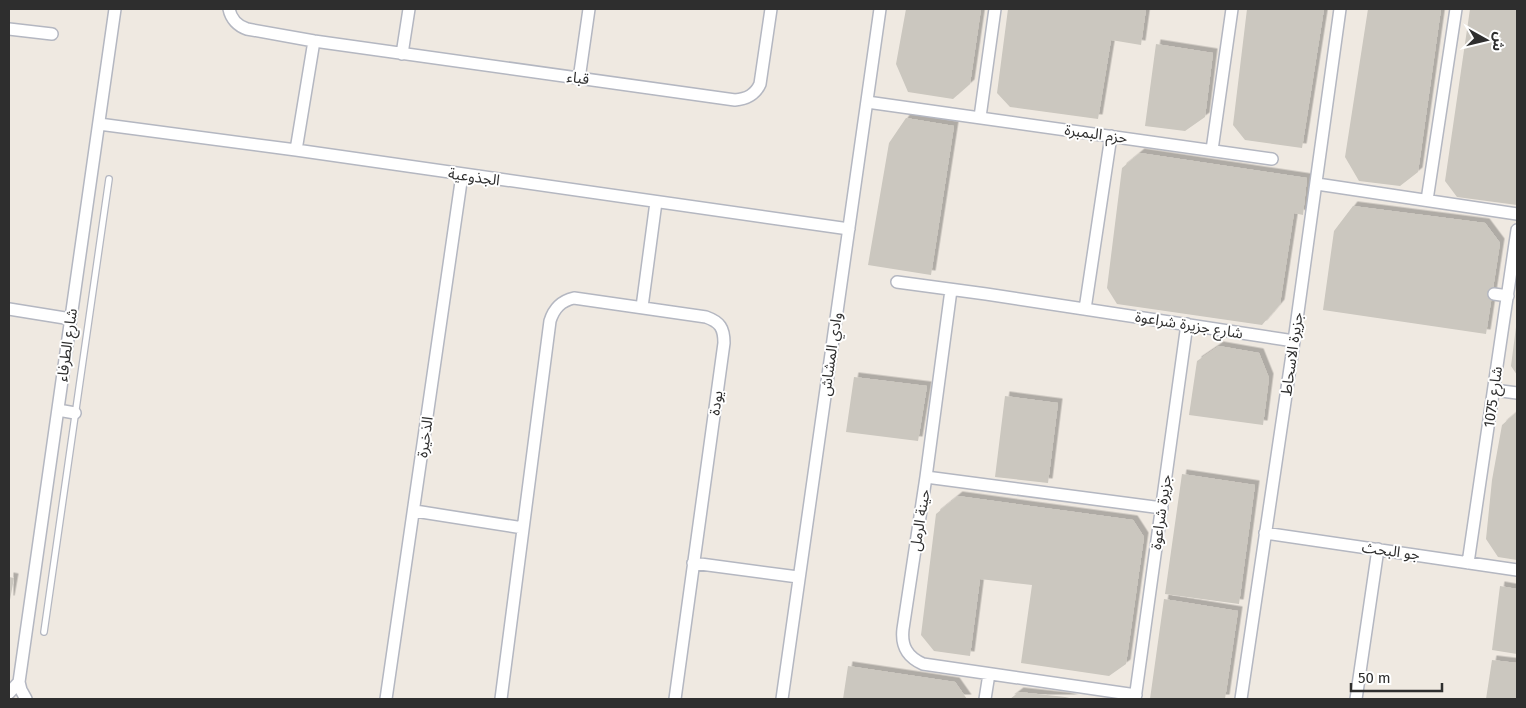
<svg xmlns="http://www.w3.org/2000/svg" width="1526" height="708" font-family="'Fira Sans','Noto Sans Arabic',sans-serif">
<defs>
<filter id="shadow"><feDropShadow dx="4.5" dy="-4.5" stdDeviation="0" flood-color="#0004"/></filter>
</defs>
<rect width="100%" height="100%" fill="#efe9e1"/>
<path fill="#cbc7bf" filter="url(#shadow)" d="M906 9H981L970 84 953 99 908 92 896 64Z
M1008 9H1146L1141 45 1111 40 1098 119 1010 107 997 93Z
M1247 9H1324L1302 148 1245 140 1233 125Z
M1368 9H1441L1418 172 1400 186 1359 181 1345 157Z
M1470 9H1517V205L1457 197 1445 181Z
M1156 44 1213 53 1205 117 1185 131 1145 126Z
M906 118 954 126 931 275 868 265 889 143Z
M1140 153 1307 178 1303 215 1294 213 1280 304 1262 325 1117 304 1107 288 1122 168Z
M1353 206 1485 223 1500 243 1486 334 1323 310 1334 231Z
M1516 327H1517V375L1511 366Z
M1219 346 1259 353 1269 378 1263 425 1189 415 1197 361Z
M854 377 927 386 918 441 846 432Z
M1005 396 1058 403 1048 483 995 477Z
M1517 412V560L1498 557 1486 539 1492 480 1502 425Z
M1182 474 1255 485 1239 604 1165 594Z
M958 496 1133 520 1144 537 1126 664 1109 676 1021 663 1032 585 980 579 970 656 934 651 921 635 936 514Z
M9 577 14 578 10 600H9Z
M1500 586 1517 589V654L1492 650Z
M1164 599 1238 611 1225 699H1150Z
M1492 660 1517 663V699H1486Z
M848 666 955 682 967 699H843Z
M1019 692 1065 697 1074 699H1010Z"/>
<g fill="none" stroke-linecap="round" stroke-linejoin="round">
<g stroke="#b4b7c1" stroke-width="8">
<path id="lane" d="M44 632 109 179"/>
</g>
<g stroke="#b4b7c1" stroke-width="14">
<path id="street" d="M229 9C231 19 238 26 247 29L314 41 735 100C747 99 755 95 760 84L771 9
M9 29 52 34
M402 54 409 9
M579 79 589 9
M867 102 1272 159
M980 117 995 9
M99 124 296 150 849 229
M296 150 314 41
M1212 150 1232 9
M1317 184 1517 214
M1427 200 1456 9
M897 282 986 294 1294 341
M951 290 926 477 903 629C901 646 907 657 923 664L1136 695
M1494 294 1508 296
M642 307 656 202
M9 309 71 319
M1085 309 1111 136
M1494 390 1517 393
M58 410 75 413
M926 477 1162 508
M415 511 523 528
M1265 533 1517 570
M693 563 798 577
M1468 563 1517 230
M9 693 19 682
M26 699 21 690 19 682 115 9
M386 699 462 175
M501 699 550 321C554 308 561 301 574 298L706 317C720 322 724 328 724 343L675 699
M782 699 880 9
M985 699 989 674
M1135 699 1187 324
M1241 699 1294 341 1340 9
M1356 699 1378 549"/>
</g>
<use href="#lane" stroke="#fff" stroke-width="5.5"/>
<use href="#street" stroke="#fff" stroke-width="11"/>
</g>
<g text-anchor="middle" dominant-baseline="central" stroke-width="4" stroke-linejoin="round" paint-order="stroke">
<g font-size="15" fill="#2e2e2e" stroke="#fff">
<text transform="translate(578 78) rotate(8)">قباء</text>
<text transform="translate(1096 134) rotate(8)">حزم البمبرة</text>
<text transform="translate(474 177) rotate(8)">الجذوعية</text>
<text transform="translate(1189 325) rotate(9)">شارع جزيرة شراعوة</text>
<text transform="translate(67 345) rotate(-82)">شارع الطرفاء</text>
<text transform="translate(831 354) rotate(-82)">وادي المشاش</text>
<text transform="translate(1292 354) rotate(-82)">جزيرة الاسحاط</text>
<text transform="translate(1493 397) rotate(-82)">شارع 1075</text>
<text transform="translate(716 403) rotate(-82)">يودة</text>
<text transform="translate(425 437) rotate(-82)">الذخيرة</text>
<text transform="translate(1161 512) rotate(-82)">جزيرة شراعوة</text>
<text transform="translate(920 520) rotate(-81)">حينة الرمل</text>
<text transform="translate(1391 551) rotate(8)">جو البحث</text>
</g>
</g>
<rect width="1526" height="708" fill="none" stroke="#2e2e2e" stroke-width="20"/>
<g transform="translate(1486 40) rotate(98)" stroke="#ffffff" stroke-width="4" paint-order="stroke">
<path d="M0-4L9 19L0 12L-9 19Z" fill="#2e2e2e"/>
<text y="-8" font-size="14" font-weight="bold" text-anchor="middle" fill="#2e2e2e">ش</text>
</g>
<path d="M1351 683v8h91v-8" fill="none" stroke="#2e2e2e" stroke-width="2.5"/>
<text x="1358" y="683" font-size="15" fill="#2e2e2e" stroke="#ffffff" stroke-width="4" paint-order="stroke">50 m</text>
</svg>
